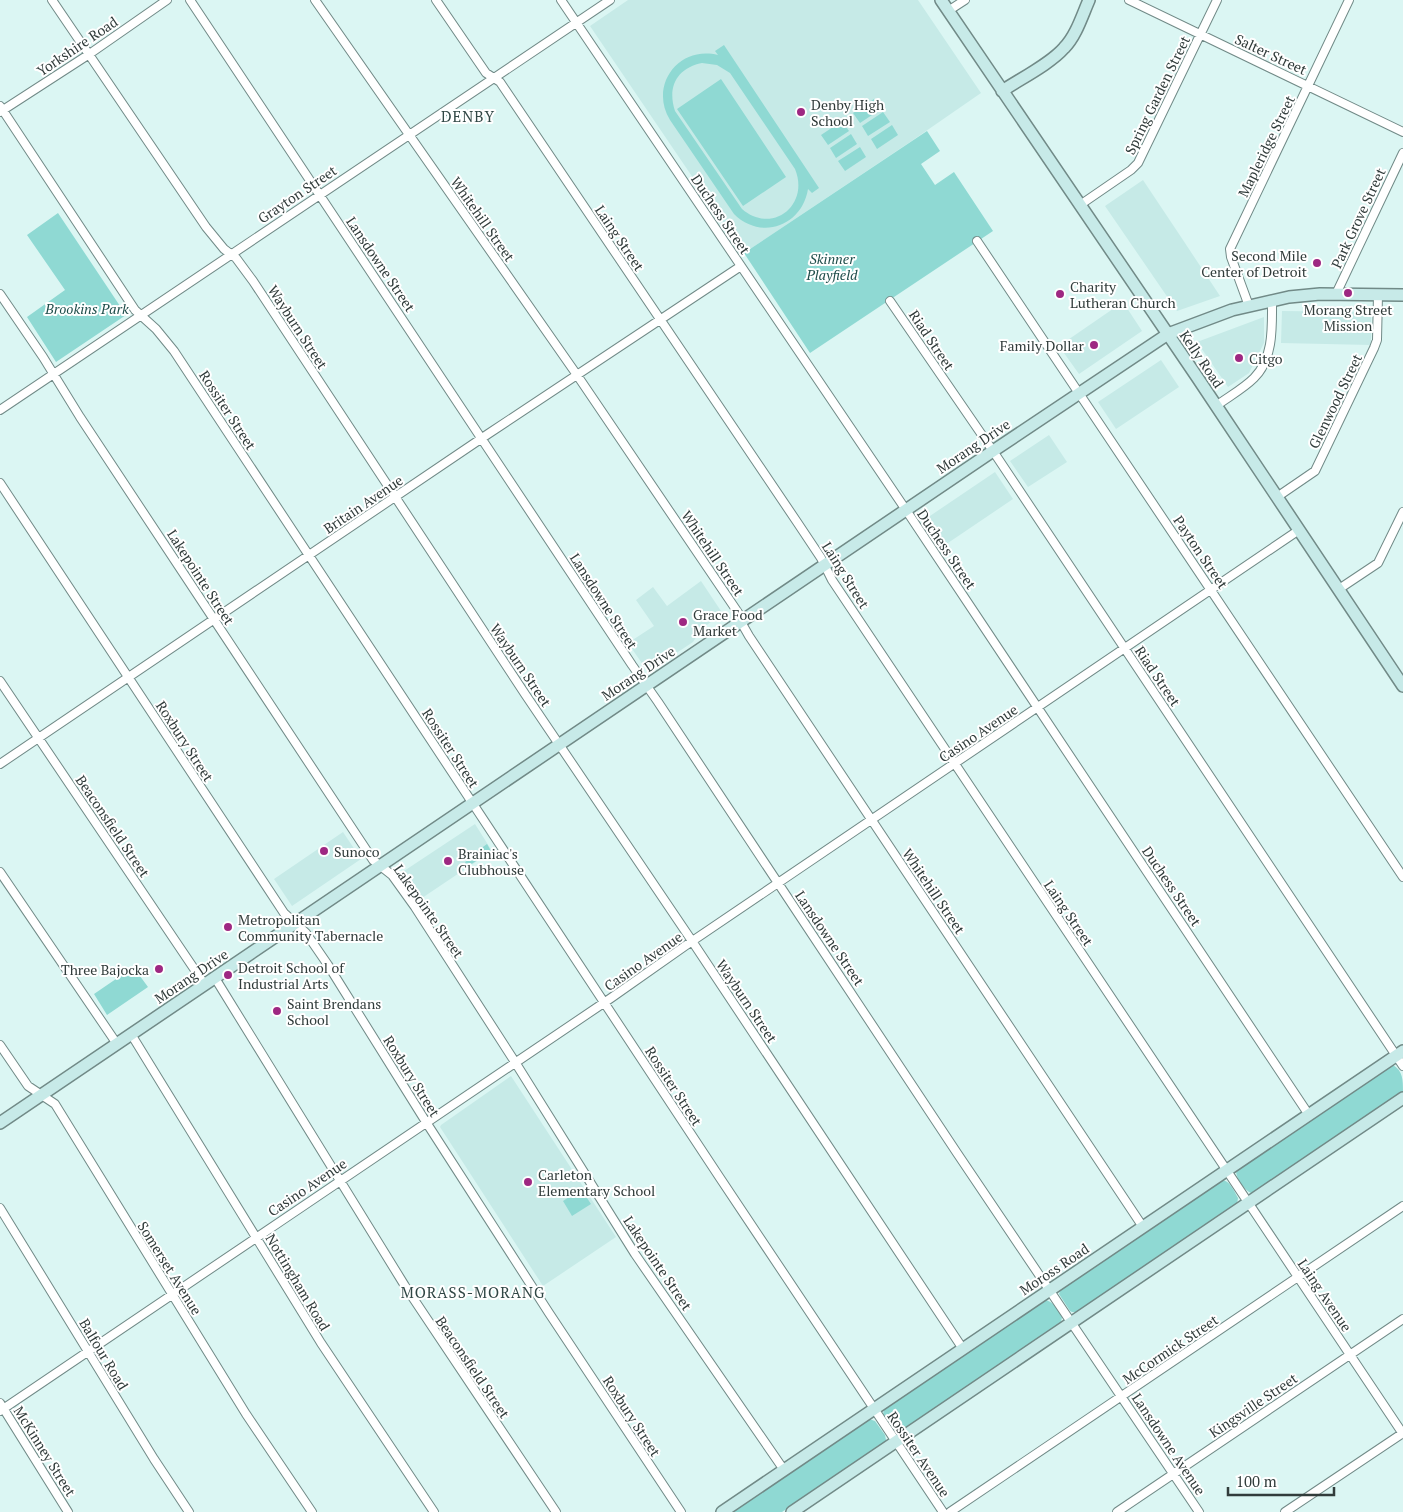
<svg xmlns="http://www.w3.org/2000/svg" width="1403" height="1512" font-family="'PT Serif',serif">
<rect width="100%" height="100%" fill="#dbf6f3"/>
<path fill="#c6eae7" d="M628 0H918L981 93 913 140 744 253 590 26Z
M1143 180 1183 240 1220 296 1177 311 1105 206Z
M1123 302 1142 331 1079 374 1059 346Z
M1282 311 1371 312V345L1281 343Z
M1264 317V343L1249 373 1228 387 1197 342Z
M1161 360 1179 387 1116 429 1098 402Z
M1049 435 1067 462 1028 487 1010 461Z
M995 472 1013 499 942 547 924 520Z
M701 581 723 614 702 628 693 642 648 672 628 643 654 626 636 600 653 587 667 606Z
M475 824 492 851 422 898 404 871Z
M343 832 361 859 292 906 274 879Z
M511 1076 616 1237 543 1286 440 1127 441 1125Z"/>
<path fill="#8fd9d3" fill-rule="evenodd" d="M724 45 819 188 812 193 808 189C802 226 761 241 734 214L670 120C649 86 678 45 718 55L715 51ZM702 63 717 65 730 73 795 169C810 205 772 235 742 209L675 111C667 87 677 68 702 63Z
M721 79 786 177 743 206 677 109Z
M874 99 881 109 860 123 853 113Z
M883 112 890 122 868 136 862 126Z
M842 121 849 131 828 145 821 135Z
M892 125 898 135 877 149 871 139Z
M927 131 940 151 921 164 935 185 954 172 993 231 810 353 744 253Z
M851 134 857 144 836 158 830 148Z
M860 147 866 157 845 171 838 161Z
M58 213 126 315 56 362 27 317 65 290 27 235Z
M487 844 491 851 467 867 465 862 481 851 480 849Z
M132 968 135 972H137L148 987 107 1015 94 994Z
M1393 1065C1403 1071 1403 1080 1403 1092L1254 1192 1251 1193C1244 1190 1236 1178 1236 1171Z
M1221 1180C1230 1180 1234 1191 1238 1198L1237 1204 1078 1312H1072L1070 1311 1059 1294 1061 1288Z
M581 1189 591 1204 572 1216 563 1201Z
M1044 1300C1053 1300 1057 1310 1062 1317L1061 1323 901 1432 898 1433 894 1430 883 1415 884 1408Z
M869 1419 875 1421 885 1435 886 1440 884 1444 782 1512H731Z"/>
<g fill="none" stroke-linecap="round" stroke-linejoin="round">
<g stroke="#718a87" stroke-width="10">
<path id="street" d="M52 0 206 227 224 249 236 258 253 281 525 694 692 941 963 1349
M190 0 632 665 658 702 957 1153 1199 1512
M315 0 577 375 739 614 741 622 749 636 1143 1227
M436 0 486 73 500 82 797 522 821 558 832 580 1403 1434
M561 0 906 510 1309 1115
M1129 0 1403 132
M948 11 965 0
M0 106 135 310 156 329 174 351 720 1178 943 1512
M0 112 88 55 167 0
M1080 205 1131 170 1138 163 1217 0
M977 241 1403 877
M0 294 43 357 80 417 373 860 392 875 415 907 515 1062 635 1254 784 1470
M1336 294 1403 153
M890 301 993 451 1403 1066
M1249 306 1231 257 1230 249 1349 0
M1216 406C1228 397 1243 389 1254 378 1274 358 1272 326 1272 300
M0 410 610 0
M0 483 284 913 306 933 328 965 426 1122 549 1313 681 1512
M1277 497 1315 471 1374 348 1377 340 1378 295
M1339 589 1378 563 1403 512
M0 681 205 985
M0 764 488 434 741 266
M0 872 117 1044
M215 978 405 1286 556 1512
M131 1034 321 1343 434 1512
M0 1045 28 1086 55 1104 246 1414 312 1512
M0 1208 154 1459 189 1512
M0 1403 68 1512
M0 1411 611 998 685 946 1299 530
M950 1512 1403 1206
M1117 1512 1403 1319
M1285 1512 1403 1433"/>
</g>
<g stroke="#718a87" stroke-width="14">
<path id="secondary" d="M941 0 1197 377 1403 686
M1002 91C1020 79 1050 64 1064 48 1076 36 1082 16 1089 0
M0 1123 993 451 1168 334 1232 310 1289 297 1320 294 1403 295
M722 1512 1403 1051
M792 1512 1403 1098"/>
</g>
<use href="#street" stroke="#fff" stroke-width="8"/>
<use href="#secondary" stroke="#c7eae8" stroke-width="11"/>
</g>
<g fill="#9e2882" stroke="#fff" stroke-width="2">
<circle cx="801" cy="112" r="5"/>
<circle cx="1317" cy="263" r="5"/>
<circle cx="1348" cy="293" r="5"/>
<circle cx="1060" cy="294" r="5"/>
<circle cx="1094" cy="345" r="5"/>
<circle cx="1239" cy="358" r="5"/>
<circle cx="683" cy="622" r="5"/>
<circle cx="324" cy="851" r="5"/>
<circle cx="448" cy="861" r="5"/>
<circle cx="228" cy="927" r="5"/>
<circle cx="159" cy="969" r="5"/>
<circle cx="228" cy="975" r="5"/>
<circle cx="277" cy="1011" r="5"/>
<circle cx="528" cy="1182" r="5"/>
</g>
<g text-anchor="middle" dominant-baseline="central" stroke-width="4" stroke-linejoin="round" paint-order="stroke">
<g font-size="14" fill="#313c3b" stroke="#fff">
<text transform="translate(77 46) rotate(-34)">Yorkshire Road</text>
<text transform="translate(1271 54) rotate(25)">Salter Street</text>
<text transform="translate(1157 95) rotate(-64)">Spring Garden Street</text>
<text transform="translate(1266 146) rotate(-64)">Mapleridge Street</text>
<text transform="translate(297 194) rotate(-34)">Grayton Street</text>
<text transform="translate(721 214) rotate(56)">Duchess Street</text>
<text transform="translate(1358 218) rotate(-65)">Park Grove Street</text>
<text transform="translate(483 219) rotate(55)">Whitehill Street</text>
<text transform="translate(620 238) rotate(56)">Laing Street</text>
<text transform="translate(381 264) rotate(56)">Lansdowne Street</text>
<text transform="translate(298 327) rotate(57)">Wayburn Street</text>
<text transform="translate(932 340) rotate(56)">Riad Street</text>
<text transform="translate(1202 359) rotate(56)">Kelly Road</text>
<text transform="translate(1335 401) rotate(-64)">Glenwood Street</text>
<text transform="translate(228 410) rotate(57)">Rossiter Street</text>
<text transform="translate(973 446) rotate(-34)">Morang Drive</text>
<text transform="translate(363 504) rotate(-34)">Britain Avenue</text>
<text transform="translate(947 549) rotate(56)">Duchess Street</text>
<text transform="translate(1201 552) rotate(56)">Payton Street</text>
<text transform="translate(713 553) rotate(56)">Whitehill Street</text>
<text transform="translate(846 575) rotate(58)">Laing Street</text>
<text transform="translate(201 577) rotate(57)">Lakepointe Street</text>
<text transform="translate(604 601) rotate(57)">Lansdowne Street</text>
<text transform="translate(521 665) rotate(56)">Wayburn Street</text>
<text transform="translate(638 673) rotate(-34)">Morang Drive</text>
<text transform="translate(1158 676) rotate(56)">Riad Street</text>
<text transform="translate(978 733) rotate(-34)">Casino Avenue</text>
<text transform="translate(185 741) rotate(57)">Roxbury Street</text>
<text transform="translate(451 748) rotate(57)">Rossiter Street</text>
<text transform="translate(113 826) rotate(56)">Beaconsfield Street</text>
<text transform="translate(1172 886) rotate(56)">Duchess Street</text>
<text transform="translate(934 891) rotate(56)">Whitehill Street</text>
<text transform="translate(429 911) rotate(55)">Lakepointe Street</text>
<text transform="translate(1069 913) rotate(56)">Laing Street</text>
<text transform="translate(830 938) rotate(56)">Lansdowne Street</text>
<text transform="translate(643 961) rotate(-35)">Casino Avenue</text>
<text transform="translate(191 976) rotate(-34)">Morang Drive</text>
<text transform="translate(747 1001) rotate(56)">Wayburn Street</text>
<text transform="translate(412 1076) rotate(58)">Roxbury Street</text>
<text transform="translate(674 1086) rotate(57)">Rossiter Street</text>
<text transform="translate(307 1187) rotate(-34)">Casino Avenue</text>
<text transform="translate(658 1263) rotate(56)">Lakepointe Street</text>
<text transform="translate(170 1268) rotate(58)">Somerset Avenue</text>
<text transform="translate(1054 1269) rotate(-34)">Moross Road</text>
<text transform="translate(298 1282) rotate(59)">Nottingham Road</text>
<text transform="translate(1325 1295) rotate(56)">Laing Avenue</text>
<text transform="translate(1170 1349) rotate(-34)">McCormick Street</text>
<text transform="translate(104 1354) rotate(59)">Balfour Road</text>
<text transform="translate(473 1367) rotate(56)">Beaconsfield Street</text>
<text transform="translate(1253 1405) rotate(-34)">Kingsville Street</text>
<text transform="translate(632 1416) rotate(57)">Roxbury Street</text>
<text transform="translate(1169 1444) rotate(56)">Lansdowne Avenue</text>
<text transform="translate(45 1451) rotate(58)">McKinney Street</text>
<text transform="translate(919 1454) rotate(56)">Rossiter Avenue</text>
</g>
<g font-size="14" fill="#313c3b" stroke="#fff" text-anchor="start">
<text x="811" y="104">Denby High<tspan x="811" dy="16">School</tspan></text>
<text x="1307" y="255" text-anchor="end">Second Mile<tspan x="1307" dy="16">Center of Detroit</tspan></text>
<text x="1070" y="286">Charity<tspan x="1070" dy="16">Lutheran Church</tspan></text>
<text x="1348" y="309" text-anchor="middle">Morang Street<tspan x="1348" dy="16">Mission</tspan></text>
<text x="1084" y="345" text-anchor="end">Family Dollar</text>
<text x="1249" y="358">Citgo</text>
<text x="693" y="614">Grace Food<tspan x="693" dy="16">Market</tspan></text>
<text x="334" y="851">Sunoco</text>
<text x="458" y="853">Brainiac's<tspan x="458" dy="16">Clubhouse</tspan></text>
<text x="238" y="919">Metropolitan<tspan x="238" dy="16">Community Tabernacle</tspan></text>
<text x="238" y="967">Detroit School of<tspan x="238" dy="16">Industrial Arts</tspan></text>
<text x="149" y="969" text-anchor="end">Three Bajocka</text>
<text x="287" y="1003">Saint Brendans<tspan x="287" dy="16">School</tspan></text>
<text x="538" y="1174">Carleton<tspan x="538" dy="16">Elementary School</tspan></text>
</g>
<g font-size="14" font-style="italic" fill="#1e4d4a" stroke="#fff">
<text x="832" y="258">Skinner<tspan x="832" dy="16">Playfield</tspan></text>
<text x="87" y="308">Brookins Park</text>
</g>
<g font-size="15" letter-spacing="1" fill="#304745" stroke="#fff">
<text x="468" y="116">DENBY</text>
<text x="473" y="1292">MORASS-MORANG</text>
</g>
</g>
<path d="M1228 1487v8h106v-8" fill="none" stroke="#313c3b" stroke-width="2.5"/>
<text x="1236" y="1487" font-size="15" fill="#313c3b" stroke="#ffffff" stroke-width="4" paint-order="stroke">100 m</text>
</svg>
